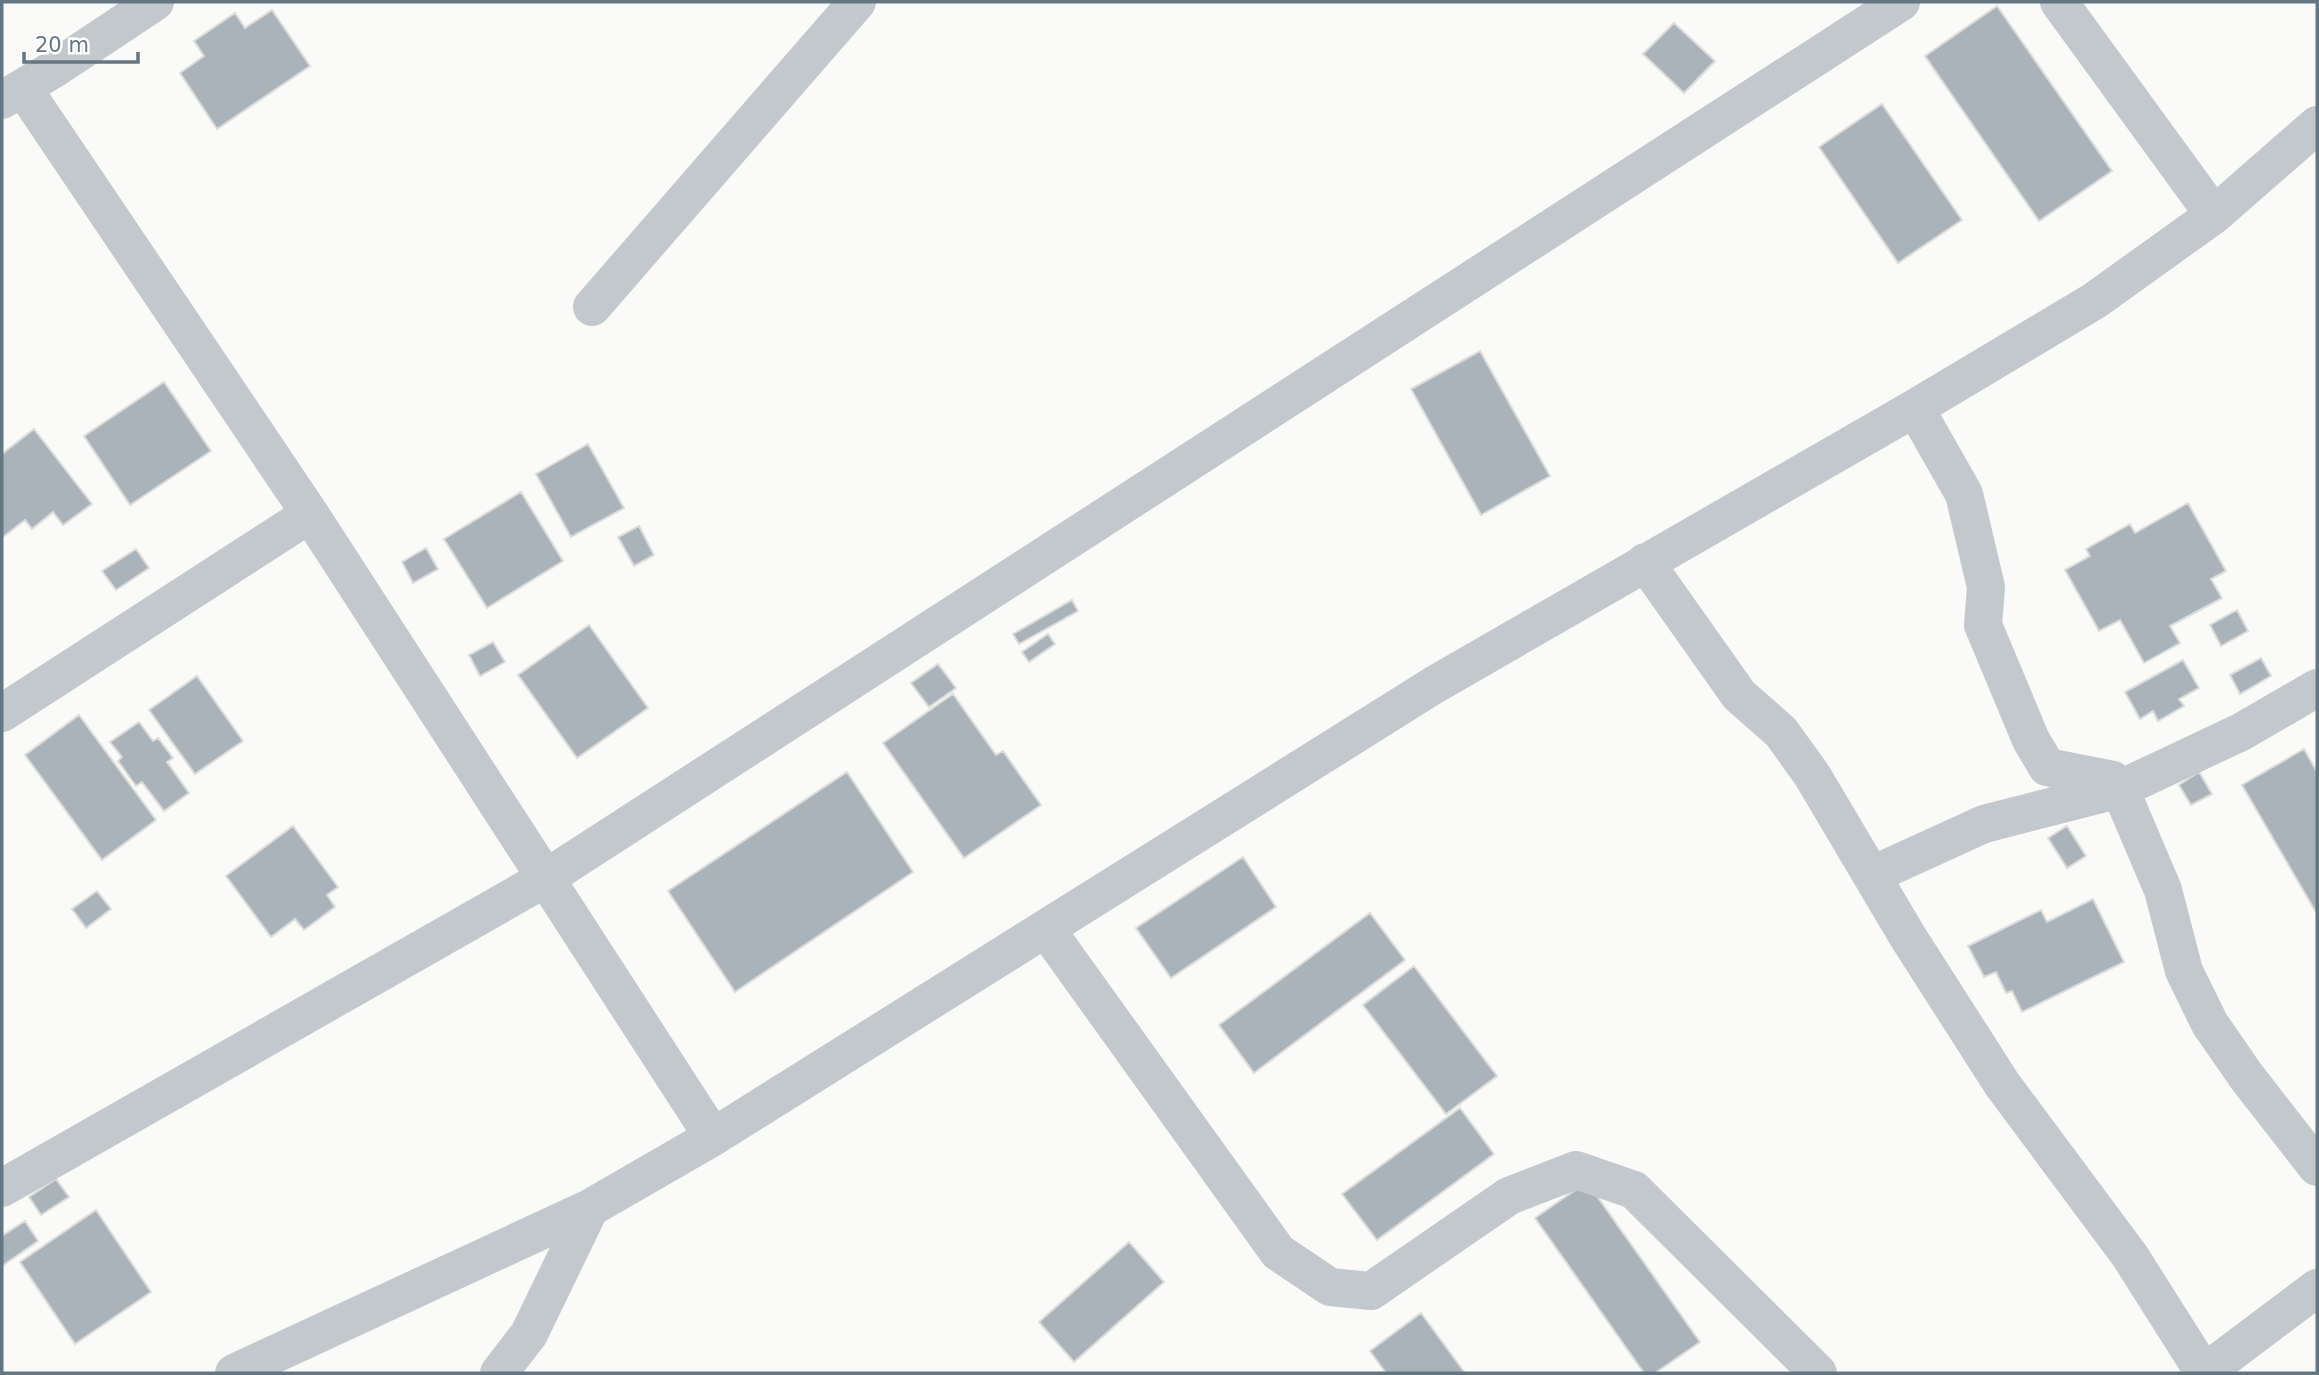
<svg xmlns="http://www.w3.org/2000/svg" width="2319" height="1375" font-family="'DejaVu Sans',sans-serif">
<rect width="100%" height="100%" fill="#fafaf8"/>
<path fill="#aab3b9" stroke="#dcdcda" stroke-width="2" d="M1997 6 2112 171 2039 221 1925 56Z
M272 10 310 66 217 129 180 73 204 56 194 41 235 13 245 28Z
M1674 23 1715 61 1684 93 1643 54Z
M1882 104 1962 220 1898 263 1819 147Z
M1480 351 1550 476 1481 515 1411 389Z
M164 382 211 451 130 505 84 436Z
M34 429 92 504 63 525 53 512 32 529 25 520 2 538V454Z
M588 444 624 508 571 537 536 474Z
M521 492 563 561 487 608 444 539Z
M2188 503 2226 571 2211 579 2222 598 2170 626 2180 643 2144 663 2120 620 2099 631 2065 570 2090 556 2086 549 2130 524 2135 533Z
M639 526 654 555 634 566 618 537Z
M426 548 438 569 413 583 402 562Z
M136 549 149 568 116 590 102 571Z
M1072 600 1078 611 1019 644 1013 634Z
M2237 610 2248 631 2221 646 2210 625Z
M589 625 648 708 577 758 518 675Z
M1048 634 1055 644 1029 662 1022 652Z
M493 642 505 662 480 676 469 655Z
M2261 658 2271 676 2240 694 2230 675Z
M2183 660 2199 688 2179 699 2184 706 2158 721 2153 711 2140 719 2125 692Z
M938 664 956 688 929 707 911 683Z
M197 676 243 741 195 774 149 710Z
M953 694 996 755 1003 751 1041 805 964 858 883 743Z
M79 715 156 820 102 860 25 755Z
M139 722 153 741 158 738 173 758 167 762 189 793 164 811 142 782 136 786 118 761 122 757 110 742Z
M2304 749 2317 772V914L2242 785Z
M847 772 913 872 735 992 668 891Z
M2199 772 2212 794 2191 805 2179 785Z
M293 826 338 887 327 895 335 907 304 930 295 919 271 937 226 876Z
M2067 826 2086 856 2067 868 2048 838Z
M1243 857 1276 907 1171 978 1136 928Z
M97 891 111 909 86 928 72 909Z
M2093 899 2124 962 2022 1012 2012 991 2006 993 1996 972 1984 977 1968 946 2041 910 2047 922Z
M1370 913 1405 960 1254 1073 1219 1025Z
M1414 966 1497 1076 1446 1114 1363 1005Z
M1460 1108 1494 1154 1377 1240 1342 1194Z
M56 1179 69 1197 41 1215 29 1197Z
M1587 1182 1700 1342 1655 1373H1644L1535 1218Z
M96 1210 151 1292 75 1344 20 1262Z
M25 1221 38 1241 2 1266V1236Z
M1129 1242 1164 1282 1074 1362 1039 1322Z
M1421 1313 1465 1373H1386L1370 1351Z"/>
<g fill="none" stroke-linecap="round" stroke-linejoin="round">
<path stroke="#c3c8cc" stroke-width="38" d="M2059 2 2214 215
M23 88 310 514
M2 100 54 69 155 2
M592 307 857 2
M1915 408 1964 494 1986 587 1983 625 2031 740 2047 767 2113 780 2120 789 2163 890 2184 971 2210 1024 2246 1076 2317 1167
M1645 562 1739 695 1781 732 1812 775 1908 937 2002 1084 2130 1256 2204 1373 2317 1288
M2 713 310 514 713 1137
M1872 875 1984 824 2120 789 2241 732 2317 688
M1046 929 1278 1252 1330 1287 1371 1291 1509 1196 1576 1170 1634 1190 1818 1373
M2 1188 546 878 1901 2
M234 1373 590 1208 713 1137 1434 685 1915 408 2094 301 2214 215 2317 125
M499 1373 529 1334 590 1208"/>
</g>
<rect width="2319" height="1375" fill="none" stroke="#657683" stroke-width="7"/>
<path d="M24 52v10h114v-10" fill="none" stroke="#657683" stroke-width="3.5"/>
<text x="35" y="52" font-size="21" fill="#657683" stroke="#ffffff" stroke-width="5" paint-order="stroke">20 m</text>
</svg>
